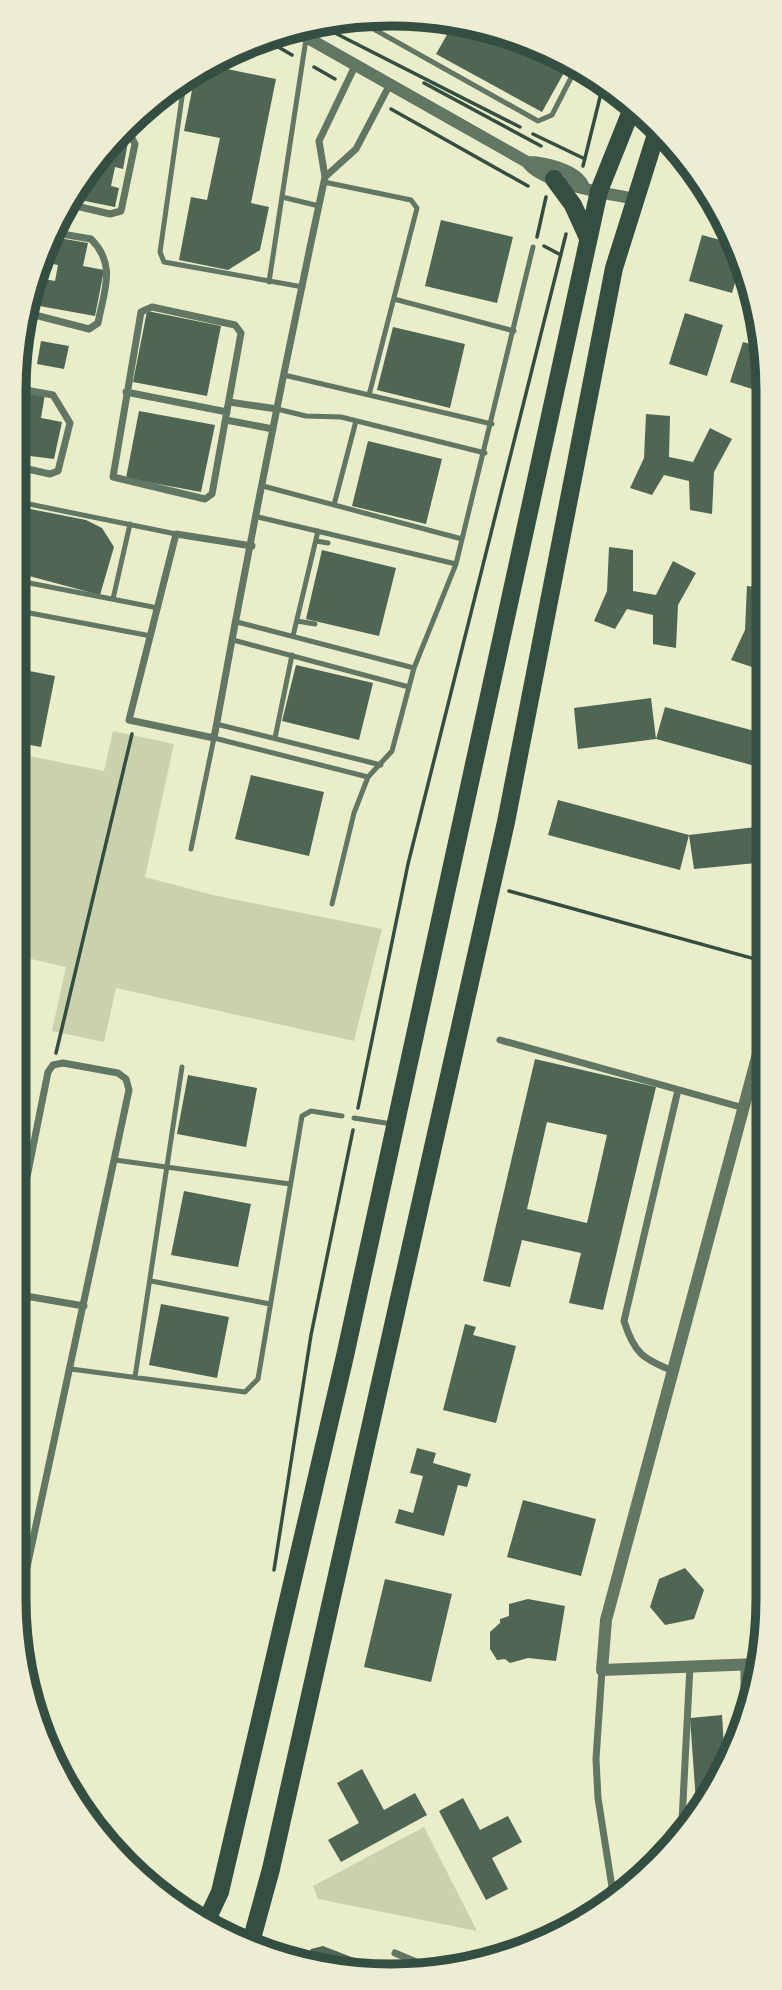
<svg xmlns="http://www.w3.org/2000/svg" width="782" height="1990" font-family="Poppins,sans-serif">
<rect width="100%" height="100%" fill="#e9edc9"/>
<path fill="#cad2ad" d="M113 731 174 744 145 877 213 895 382 929 354 1041 116 988 104 1042 52 1031 66 967 14 955V753L104 771Z
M424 1827 477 1931 318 1899 313 1886Z"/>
<path fill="#4f6655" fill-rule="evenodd" d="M452 26 512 34 570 62 542 112 436 54Z
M208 65 276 79 251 203 269 207 260 250 228 270 179 260 191 197 207 200 220 138 184 131 195 75Z
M112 139 128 142 123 169 115 167 111 186 119 188 115 207 75 199Z
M441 220 513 237 497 303 425 286Z
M702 235 735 244 741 262 732 293 689 281Z
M53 237 88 243 83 266 104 270 95 316 34 305 39 278 55 281 58 265 43 262Z
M147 311 221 326 207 396 133 382Z
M685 313 723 325 707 376 669 364Z
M393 327 465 344 450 408 377 390Z
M41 341 69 346 64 369 37 364Z
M743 342 765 348V393L730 382Z
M14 390 45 394 41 418 62 422 54 459 30 456 28 465 14 463V435L17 436 20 416 14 415Z
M139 411 215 425 201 492 126 478Z
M646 414 670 416 669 457 693 462 710 428 732 439 714 472 712 514 690 510 689 481 664 475 652 495 630 488 644 458Z
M368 441 442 459 426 524 352 506Z
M20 507 86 520 102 528 114 547 100 595 14 572V536Z
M609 547 633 550V591L656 595 673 561 696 573 678 605 676 648 653 644V615L627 609 615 629 594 621 607 591Z
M322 550 396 568 379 636 306 619Z
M747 586 765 588 766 647 752 667 731 660 745 630Z
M296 665 373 683 359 740 282 721Z
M14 668 55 676 41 747 14 742Z
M651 698 656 739 578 749 574 708Z
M665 707 766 734V769L656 739Z
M251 775 324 792 309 856 235 839Z
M558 800 689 835 680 870 548 835Z
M764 826 766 862 694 869 689 835Z
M535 1059 656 1087 603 1310 569 1303 581 1253 522 1240 510 1287 483 1281ZM547 1122 607 1135 587 1223 527 1209Z
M188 1075 257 1088 246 1147 177 1134Z
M184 1191 251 1204 238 1267 171 1255Z
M161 1304 229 1317 217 1378 149 1365Z
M465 1324 476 1327 473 1335 516 1346 496 1423 443 1410Z
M417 1448 436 1453 433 1463 471 1474 467 1487 458 1485 444 1536 395 1523 399 1509 413 1513 423 1476 410 1473Z
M523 1500 596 1519 581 1576 507 1557Z
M685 1568 704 1590 694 1619 665 1625 650 1607 659 1579Z
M385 1579 452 1594 431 1682 364 1667Z
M528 1599 565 1606 556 1661 528 1658 510 1663 505 1659 497 1660 490 1649V1632L500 1623V1619L509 1616V1604Z
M722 1715 725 1762 697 1816 690 1718Z
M362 1769 384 1810 415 1793 427 1815 341 1862 328 1840 359 1823 337 1783Z
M463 1798 480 1830 508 1816 522 1842 492 1858 508 1889 486 1900 439 1811Z
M323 1946 367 1963 363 1972 341 1973 305 1960 311 1949Z"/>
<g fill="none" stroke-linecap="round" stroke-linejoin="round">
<path stroke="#344e41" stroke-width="3.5" d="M331 31 520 127
M268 41 292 55
M314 67 335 79
M424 83 541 146
M391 109 528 186
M533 134 585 159
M583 166 604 81
M537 237 546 197
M544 246 561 255
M509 891 766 962
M56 1053 132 734
M358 1108 408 864 566 234
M274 1570 311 1335 353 1130"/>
<path stroke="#617663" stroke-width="5" d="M354 18 538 121 552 115 577 66
M184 83 160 252 164 262 303 287
M324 182 411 200 417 208 369 395
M282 197 319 206
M269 282 306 39
M394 299 514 331
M284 375 492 424
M277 409 306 416 341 417 485 453
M263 486 462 539
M14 504 19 502 176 534
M334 505 356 421
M258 517 456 564
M316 541 328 543
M14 580 158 608
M113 599 130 524
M14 610 151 636
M297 621 315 624
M237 622 414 668
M293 636 318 531
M233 640 409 687
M216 724 381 765
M275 738 292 655
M191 849 214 738 368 777
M332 904 354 813 368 777 392 751 414 668 456 564 533 247
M354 1118 392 1124
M115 1160 290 1184
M151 1281 270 1304
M71 1369 245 1392 258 1379 302 1116 311 1111 342 1116
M135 1377 182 1067"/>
<path stroke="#617663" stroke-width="7" d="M325 177 356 149 389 86
M72 205 110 214 121 211 135 144 132 138 118 134
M152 307 235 325 241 333 212 494 205 499 113 477 141 312Z
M27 313 89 329 98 323C104 291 117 265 91 239L56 233
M126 392 227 412
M229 402 277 409
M226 420 273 429
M14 466 50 474 58 471 70 423 53 395 15 388
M252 546 176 534 129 720 214 738C248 550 285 363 325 177L319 141 355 66
M500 1040 744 1108
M764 1146H767
M14 1242 48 1072 53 1065 63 1063 118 1073 126 1079 129 1090 17 1614
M14 1294 84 1306
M673 1371C643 1359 634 1353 624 1321L678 1090
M744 1664V1728
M690 1666 682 1821H694
M602 1670 596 1759 598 1798 614 1900
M395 1953 435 1970"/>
<path stroke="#617663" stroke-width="12" d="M299 33 527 162C543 162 575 169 583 185
M527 162C541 184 607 193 634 199
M757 1664 602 1670 606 1620 766 1024"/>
<path stroke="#344e41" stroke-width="18" d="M554 179 573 205 588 238
M204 1926 220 1892 345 1356 599 191 633 106
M251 1942 271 1869 506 822 614 268 658 128"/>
</g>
<path d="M0 0H782V1990H0ZM391 26H391A365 365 0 0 1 756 391V1599A365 365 0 0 1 391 1964H391A365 365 0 0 1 26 1599V391A365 365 0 0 1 391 26Z" fill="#eeecd3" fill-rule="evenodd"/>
<path fill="none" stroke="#344e41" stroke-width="9" d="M391 26H391A365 365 0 0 1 756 391V1599A365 365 0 0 1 391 1964H391A365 365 0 0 1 26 1599V391A365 365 0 0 1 391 26Z"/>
</svg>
